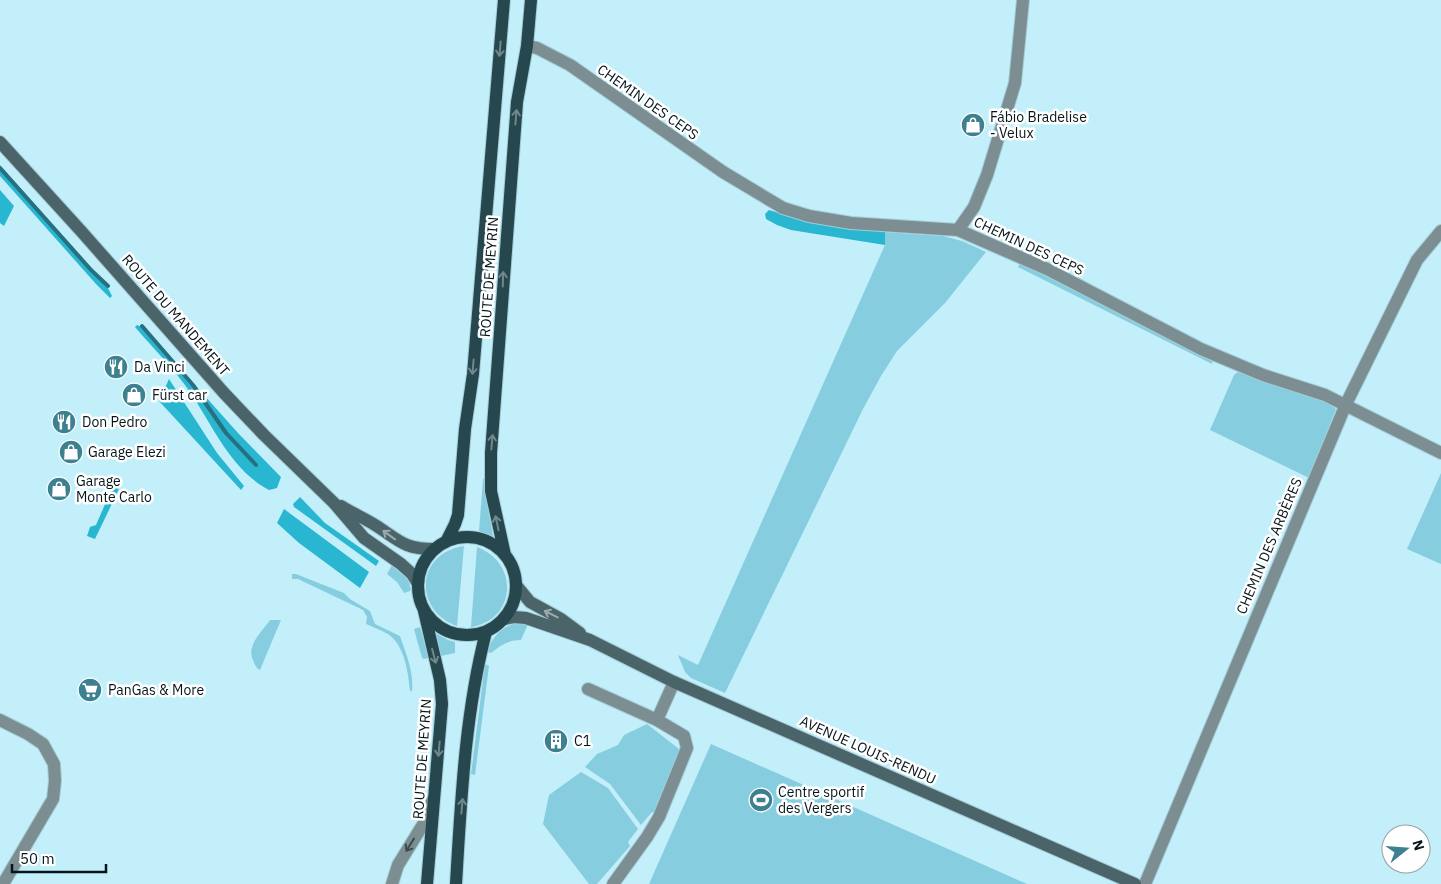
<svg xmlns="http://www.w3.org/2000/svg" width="1441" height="884" font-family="'IBM Plex Sans',sans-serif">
<rect width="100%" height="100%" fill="#c2effa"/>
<path fill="#86cedf" d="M885 232 943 236 962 241 986 252 945 303 897 351 881 376 863 409 725 693 691 678 685 672 678 655 698 665 885 245Z
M1020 263 1213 359 1212 364 1018 267Z
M1238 372 1328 403 1336 409 1309 478 1210 430 1234 375Z
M1441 473V564L1407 549Z
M484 478 493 537 479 531 483 479Z
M464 546 457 626C413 610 416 553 464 546Z
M477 547C520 563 516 620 471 627Z
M392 565 408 580 411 589 410 591 404 593 397 582 387 574Z
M292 574H296L344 593 350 599 370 611 375 624 400 636C406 654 414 672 412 691H410C408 672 405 646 388 634 381 630 373 627 366 624L367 617 363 610 298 579H292Z
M270 620H281L260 670C256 668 255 665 253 660 246 645 262 632 270 620Z
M518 623 528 624 521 640C508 640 501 645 491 653L487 652C492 637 502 626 518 623Z
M420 627 429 658 424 659 422 658 414 629Z
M437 634 448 640 455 642V653L441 656 435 635Z
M485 664 489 666 475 775 471 774Z
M647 724 679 749 680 754 656 814 652 812 641 825 610 784 585 767 597 754 618 745 624 735Z
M711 744 1027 884H649Z
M581 772 608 788 638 829 628 842 630 846 597 884H589L543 824 549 795Z"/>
<path fill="#29b6d1" d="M0 165 106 284 112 296 110 298 96 284 0 176Z
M0 190 14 206 4 226 0 223Z
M769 210 808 222 885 232V245L791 230 777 225 766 219 765 214Z
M137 325 144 328 238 433 278 474 281 477 277 488 269 490C231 470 213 426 190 392 174 369 153 348 135 327Z
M169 379 217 453 244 486 241 490 159 401Z
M113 486 119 489 95 539 87 536 90 527 96 525Z
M300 497 325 523 379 561 376 566 294 507 293 504Z
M284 509 369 572 360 588 299 543 277 523Z"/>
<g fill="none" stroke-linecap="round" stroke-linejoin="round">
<path stroke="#267080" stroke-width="4" d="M0 168 91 270 108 286
M142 326 193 385 226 433 256 465"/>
<g stroke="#a4ccd6" stroke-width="14">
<path id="minor" d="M527 46 537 48 570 65 723 172 783 208 809 216 851 223 958 230 1047 269 1201 349 1263 375 1325 395 1441 453
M958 230 974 207 987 175 1015 83 1023 0
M588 689 657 720
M0 720 28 734 43 744 54 764 55 781 53 799 3 884
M392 884 398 865 424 823 432 801
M613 884 647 837 659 817 687 748 684 736 657 720 674 682
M1145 884 1346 404 1417 260 1441 231"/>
</g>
<g stroke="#a4ccd6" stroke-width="14">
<path id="secondary" d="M0 142 81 231 224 393 264 435 334 503 364 538 401 564 412 574 418 584
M341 506C352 513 364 518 375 525 399 540 403 549 434 549
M516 585 530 602 561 619 580 633
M504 619 514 617 526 618 590 640 674 682 1135 884"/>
</g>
<g stroke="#a4ccd6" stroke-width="14">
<path id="primary" d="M418 586a49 49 0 1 1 98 0a49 49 0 1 1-98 0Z
M446 542 455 524 458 515 465 429 473 374 504 0
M505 555 491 491V453L517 102 527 46 531 0
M424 611 440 680 442 704 427 884
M456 884C461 800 465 713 486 632"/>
</g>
<use href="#minor" stroke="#7c8e92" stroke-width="12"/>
<use href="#secondary" stroke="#4a646a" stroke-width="12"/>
<use href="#primary" stroke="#26474e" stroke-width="12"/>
</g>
<defs><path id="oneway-shaft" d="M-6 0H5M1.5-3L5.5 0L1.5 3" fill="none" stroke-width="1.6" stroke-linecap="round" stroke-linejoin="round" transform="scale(1.25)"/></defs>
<g stroke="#72878c">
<use href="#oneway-shaft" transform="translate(500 49) rotate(95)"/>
<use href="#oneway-shaft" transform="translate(516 117) rotate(-85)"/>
<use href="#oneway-shaft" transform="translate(503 279) rotate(-88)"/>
<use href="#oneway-shaft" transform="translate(473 367) rotate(95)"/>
<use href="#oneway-shaft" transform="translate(492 442) rotate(-85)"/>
<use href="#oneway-shaft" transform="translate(497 523) rotate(-102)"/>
<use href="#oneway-shaft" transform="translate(434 656) rotate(75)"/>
<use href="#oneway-shaft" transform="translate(439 749) rotate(95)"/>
<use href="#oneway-shaft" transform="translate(462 806) rotate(-85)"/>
</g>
<g stroke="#9baaad">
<use href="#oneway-shaft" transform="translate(389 535) rotate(-144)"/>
<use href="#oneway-shaft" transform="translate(551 614) rotate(-154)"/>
</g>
<use stroke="#3b4c50" href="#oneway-shaft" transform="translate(410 845) rotate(122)"/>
<defs>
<g id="shop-disc" transform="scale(1.25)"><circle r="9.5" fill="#3d8090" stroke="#fff"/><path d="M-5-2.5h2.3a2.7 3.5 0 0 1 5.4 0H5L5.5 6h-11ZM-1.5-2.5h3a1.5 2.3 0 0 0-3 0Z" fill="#fff"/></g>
<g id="restaurant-disc" transform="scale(1.25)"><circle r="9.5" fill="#3d8090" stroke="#fff"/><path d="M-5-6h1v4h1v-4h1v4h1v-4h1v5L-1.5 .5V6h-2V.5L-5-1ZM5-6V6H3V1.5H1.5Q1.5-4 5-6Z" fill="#fff"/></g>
<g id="supermarket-disc" transform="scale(1.25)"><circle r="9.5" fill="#3d8090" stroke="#fff"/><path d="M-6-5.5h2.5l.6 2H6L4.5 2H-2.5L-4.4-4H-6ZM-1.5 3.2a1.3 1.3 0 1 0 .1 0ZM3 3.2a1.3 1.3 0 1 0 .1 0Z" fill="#fff"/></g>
<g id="building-disc" transform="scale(1.25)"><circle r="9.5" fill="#3d8090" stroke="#fff"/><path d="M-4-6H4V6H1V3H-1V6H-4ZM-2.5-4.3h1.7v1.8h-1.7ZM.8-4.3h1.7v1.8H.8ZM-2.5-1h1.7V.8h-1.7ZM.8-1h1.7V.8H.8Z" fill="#fff"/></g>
<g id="stadium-disc" transform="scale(1.25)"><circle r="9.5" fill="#3d8090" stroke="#fff"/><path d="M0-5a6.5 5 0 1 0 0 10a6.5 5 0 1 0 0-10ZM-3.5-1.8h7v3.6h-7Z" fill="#fff"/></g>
</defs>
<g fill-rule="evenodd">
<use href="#shop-disc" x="973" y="125"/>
<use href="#restaurant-disc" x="116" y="367"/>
<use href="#shop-disc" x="134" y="395"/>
<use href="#restaurant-disc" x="64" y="422"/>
<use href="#shop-disc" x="71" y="452"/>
<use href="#shop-disc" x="59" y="489"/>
<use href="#supermarket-disc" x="90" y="690"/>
<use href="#building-disc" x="556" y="741"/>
<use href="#stadium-disc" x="761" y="800"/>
</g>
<g text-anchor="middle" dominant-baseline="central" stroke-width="5" stroke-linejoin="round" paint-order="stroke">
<g font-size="14" fill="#06161a" stroke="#fff">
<text transform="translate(648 102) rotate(35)">CHEMIN DES CEPS</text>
<text transform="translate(1029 246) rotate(25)">CHEMIN DES CEPS</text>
<text transform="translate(489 277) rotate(-86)">ROUTE DE MEYRIN</text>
<text transform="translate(176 315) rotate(49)">ROUTE DU MANDEMENT</text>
<text transform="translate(1269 546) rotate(-67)">CHEMIN DES ARBÈRES</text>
<text transform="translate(868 750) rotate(24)">AVENUE LOUIS-RENDU</text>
<text transform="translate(422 759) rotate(-86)">ROUTE DE MEYRIN</text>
</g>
<g font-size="14" fill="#06161a" stroke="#fff" text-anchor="start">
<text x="990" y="117">Fábio Bradelise<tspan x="990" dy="16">- Velux</tspan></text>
<text x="134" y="367">Da Vinci</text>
<text x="152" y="395">Fürst car</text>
<text x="82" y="422">Don Pedro</text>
<text x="88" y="452">Garage Elezi</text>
<text x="76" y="481">Garage<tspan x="76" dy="16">Monte Carlo</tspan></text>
<text x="108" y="690">PanGas &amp; More</text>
<text x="574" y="741">C1</text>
<text x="778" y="792">Centre sportif<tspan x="778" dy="16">des Vergers</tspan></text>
</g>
</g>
<g transform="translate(1406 849) rotate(73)"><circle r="24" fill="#ffffff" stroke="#9ba2a3"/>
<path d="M0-4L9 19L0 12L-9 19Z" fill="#3d8090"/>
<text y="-8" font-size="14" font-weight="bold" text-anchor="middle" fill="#06161a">N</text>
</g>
<path d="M12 864v8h94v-8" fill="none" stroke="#06161a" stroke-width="2.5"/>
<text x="20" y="864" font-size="15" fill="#06161a" stroke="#ffffff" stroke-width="4" paint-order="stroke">50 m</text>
</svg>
